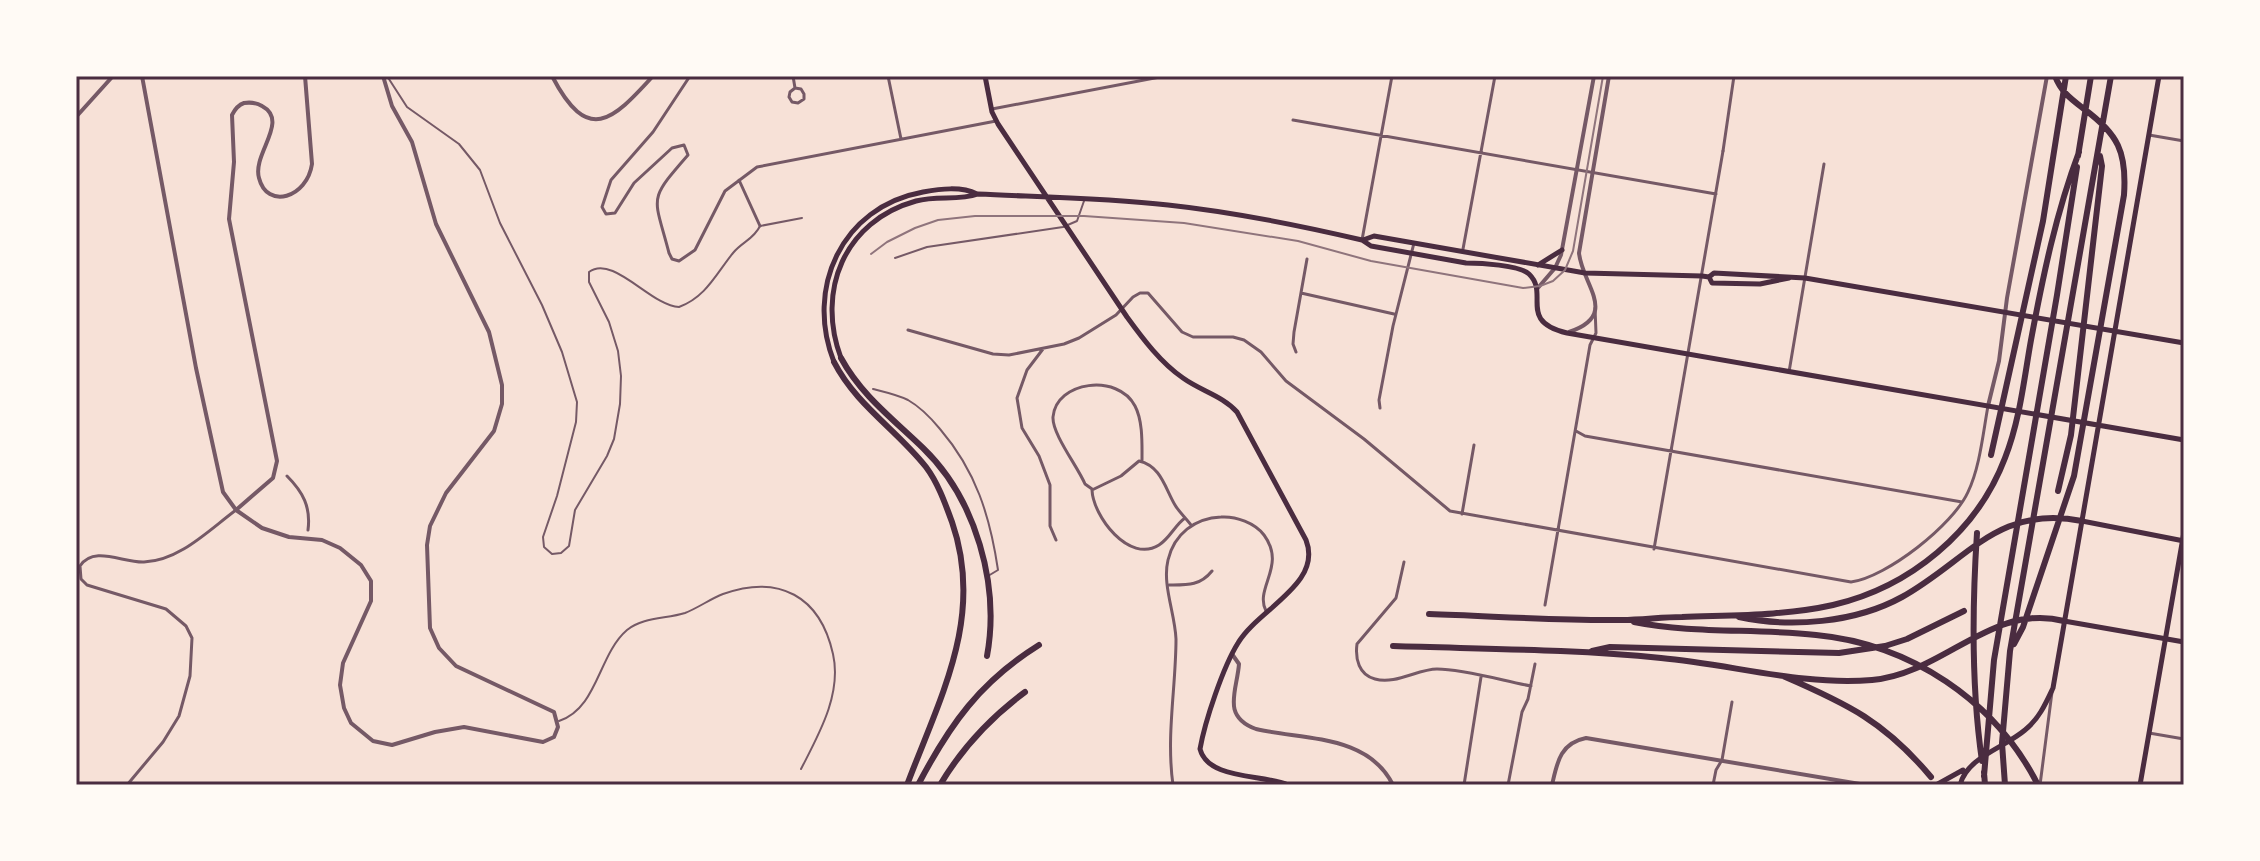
<svg xmlns="http://www.w3.org/2000/svg" width="2260" height="861" font-family="'Noto Serif',serif">
<rect width="100%" height="100%" fill="#f7e1d7"/>
<g fill="none" stroke-linecap="round" stroke-linejoin="round">
<path stroke="#755966" stroke-width="2" d="M387 76 407 107 459 144 480 170 500 223 542 305 562 352 577 402 576 422 557 496 543 537 544 547 552 554 561 553 569 546 575 510 607 456 614 439 620 404 621 376 618 351 609 322 589 282V272C613 254 651 306 679 307 706 297 716 274 733 253 742 242 754 239 760 226L802 218
M895 258 927 247 1063 227 1077 221 1084 201
M873 389C885 392 898 395 908 400 922 408 931 418 940 429 976 471 990 516 998 570L988 576
M559 721C598 708 598 655 627 630 643 617 666 619 685 613 698 608 710 599 723 594 779 574 820 596 833 654 842 694 819 734 801 769"/>
<path stroke="#755966" stroke-width="3" d="M1723 151 1734 76
M287 476C303 492 311 507 308 530"/>
<path stroke="#755966" stroke-width="3" d="M690 76 653 132 611 180 602 207 606 214 615 213 634 183 672 148 684 145 688 155C647 202 654 195 669 253L672 259 679 261 695 250 725 191 757 167 996 121
M793 76 795 88 790 92 789 97 792 102 798 103 804 99V94L801 89 795 88
M888 76 901 139
M992 109 1165 76
M1293 120 1716 194
M2149 135 2184 141
M739 180 760 226
M1362 240 1392 76
M1463 249 1495 76
M1301 293 1394 314
M908 330 993 354 1009 355 1064 344 1079 338 1116 315 1133 297 1140 293H1148L1182 332 1193 337H1233L1244 340 1261 352 1286 381 1364 439 1450 511 1851 582C1887 577 1953 525 1968 492 1980 467 1983 433 1988 406
M1043 349 1027 370 1017 398 1022 428 1039 456 1050 485V526L1056 540
M1296 352 1293 344 1294 332 1307 259
M1789 372 1824 164
M1380 408 1379 400 1393 326 1414 243
M1576 431 1585 436 1962 502
M1092 489 1085 484C1078 467 1052 434 1053 417 1056 381 1118 373 1135 406 1143 421 1142 444 1142 461
M1462 514 1474 445
M1185 518C1175 525 1170 538 1159 545 1129 564 1093 516 1092 490L1121 476 1139 461C1161 466 1165 488 1175 505 1179 512 1186 518 1191 525
M1654 549 1723 151
M1404 562 1396 598 1357 644C1355 659 1359 675 1375 679 1395 685 1418 669 1437 669 1464 669 1504 681 1531 686
M1169 585C1187 585 1200 586 1212 571
M1545 605 1590 345 1596 333 1595 308
M2149 733 2184 739
M127 785 163 742 179 716 190 676 192 638 186 626 166 609 87 585 81 579 80 566C94 545 123 563 144 562 179 561 209 530 236 510
M1173 785C1166 736 1176 687 1176 639 1175 613 1162 585 1168 560 1174 534 1195 518 1221 517 1236 516 1255 523 1264 535 1287 566 1254 588 1266 611
M1464 785 1481 677
M1508 785 1522 712 1528 699 1535 664
M1713 785 1716 770 1722 760 1732 702
M2040 785 2052 692"/>
<path stroke="#755966" stroke-width="4" d="M142 76 196 368 223 492 236 510 262 528 289 537 322 540 340 548 361 565 371 581V601L343 663 340 685 344 708 351 723 373 741 392 745 435 732 464 727 543 742 554 737 558 727 554 712 456 666 439 648 430 628 427 545 430 526 446 493 494 431 502 404V385L489 332 436 224 412 142 392 106 383 76
M552 76C588 145 612 121 653 76
M76 117 113 76
M1537 289 1555 268 1561 255 1594 76
M1569 332C1620 315 1582 285 1579 253L1609 76
M1988 406 1999 361 2007 298 2047 76
M236 510 273 478 277 461 229 219 234 162 232 115C235 109 238 105 244 103 251 102 257 103 262 106 290 121 252 154 259 178 267 210 307 198 312 164L305 76
M1232 654 1239 664C1237 691 1221 716 1256 729 1303 740 1368 734 1393 785
M1552 785C1557 763 1560 743 1586 738L1866 785"/>
<path stroke="#4a2c40" stroke-width="5" d="M985 76 992 112 998 124 1127 317C1143 339 1161 363 1183 378 1201 391 1223 396 1237 412L1306 540C1323 584 1258 609 1238 643 1223 667 1205 721 1200 749 1208 780 1263 774 1288 785
M1363 240 1374 236 1585 273 1702 276 1709 277 1712 283 1760 284 1789 278
M1538 265 1562 250
M1709 277 1714 273 1805 278 2184 343
M841 358C816 291 844 221 916 201 937 195 958 201 978 194 1041 197 1105 198 1168 205 1233 212 1298 225 1362 240L1371 246 1466 263C1480 263 1519 265 1529 274 1550 294 1517 321 1567 333L2184 440
M834 362C805 289 841 207 923 192 940 189 961 186 977 194
M1936 785 1963 770
M1960 785C1967 757 2004 748 2025 730 2039 719 2046 703 2053 688L2159 76
M2140 785 2184 532"/>
<path stroke="#4a2c40" stroke-width="5" d="M2082 521 2184 541
M2064 621 2184 642"/>
<path stroke="#4a2c40" stroke-width="6" d="M2078 156 2091 76
M841 358C861 395 893 419 923 448 976 499 1000 585 987 656
M834 362C856 405 897 430 926 467 938 483 945 503 952 522 985 617 940 697 907 785
M1991 455 2043 221 2066 76
M2058 491 2071 435 2102 166 2100 156
M1977 533C1972 609 1971 685 1982 761
M1429 614C1493 616 1558 621 1622 620 1642 620 1662 617 1682 617 1732 615 1784 616 1833 605 1910 587 1977 532 2005 458 2020 420 2024 379 2031 340 2043 276 2056 213 2079 152
M1739 617C1790 628 1855 623 1902 597 1967 561 1998 504 2082 521
M1634 622C1694 634 1756 628 1816 635 1910 644 1995 700 2038 785
M2014 644 2023 627 2074 476 2124 195C2127 152 2118 134 2084 109 2071 99 2061 92 2055 76
M1393 646C1482 649 1572 649 1661 658 1730 664 1802 686 1872 680 1943 674 1992 602 2064 621
M1592 651 1610 647 1839 653 1885 646 1907 639 1964 611
M1783 676C1848 704 1885 722 1931 777
M1984 772 1985 785
M1984 776 1994 660 2057 295 2077 167
M918 785C950 724 980 682 1039 645
M940 785C962 748 990 718 1025 692
M2005 785 2002 743 2010 651 2111 76"/>
<path stroke="#8f747c" stroke-width="2" d="M871 254 887 242 915 228 938 220 975 216H1084L1184 223 1298 241 1371 261 1523 288 1540 286 1553 281 1565 270 1573 251 1603 76"/>
</g>
<rect width="2260" height="861" fill="none" stroke="#fffaf5" stroke-width="156"/>
<rect x="78" y="78" width="2104" height="705" fill="none" stroke="#4a2c40" stroke-width="3"/>
</svg>
